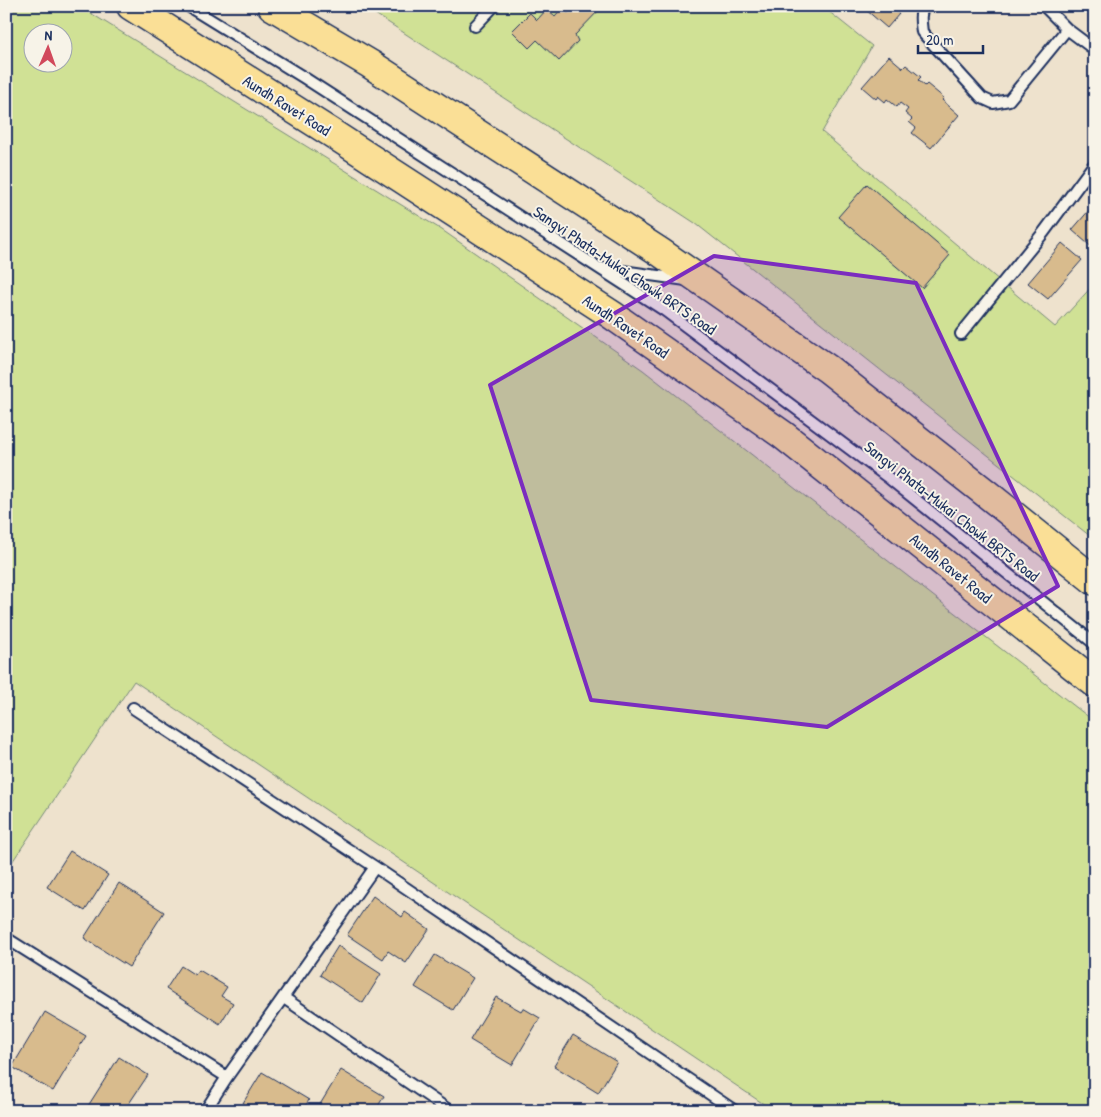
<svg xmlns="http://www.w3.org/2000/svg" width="1101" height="1117" font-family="'Patrick Hand',sans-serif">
<rect width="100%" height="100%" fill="#eee2cd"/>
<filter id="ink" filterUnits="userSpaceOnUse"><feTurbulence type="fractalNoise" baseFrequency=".02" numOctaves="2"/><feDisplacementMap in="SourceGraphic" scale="10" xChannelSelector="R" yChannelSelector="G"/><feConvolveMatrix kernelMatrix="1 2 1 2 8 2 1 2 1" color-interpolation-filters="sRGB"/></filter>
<g filter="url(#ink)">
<path fill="#d0e195" stroke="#76887a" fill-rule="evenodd" d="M6 6H79L442 230 643 370 1095 722V1111H774L134 681 6 871ZM32 32H62V62H32Z
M363 6H822L872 46 822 132 1055 327 1095 283V540L695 223Z"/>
<path fill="#d8bb8d" stroke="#1b2f5e" d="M570 6H603L575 35 578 41 559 61 537 40 529 48 512 31 530 13 537 20 547 9 555 16 562 8 568 13 572 9Z
M867 6H889L899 14 887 28 865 9Z
M889 56 903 68 906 65 921 77 918 80 925 86 927 84 944 98 942 100 959 115 931 148 912 133 916 128 909 122 912 119 905 113 908 109 900 103 897 107 887 99 885 102 878 96 876 99 862 87Z
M867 184 950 255 922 288 838 217Z
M1091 208 1095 211V250L1072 230Z
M1062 243 1082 260 1048 299 1028 283Z
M70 851 108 875 85 911 47 887Z
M119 883 164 912 129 967 84 938Z
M373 896 402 917 405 912 429 929 406 963 388 951 383 959 347 935Z
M338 946 381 974 363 1003 320 975Z
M435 955 473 978 453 1010 415 987Z
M181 966 195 975 199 970 227 987 221 996 233 1003 220 1024 166 989Z
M496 997 521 1011 523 1008 540 1018 512 1065 470 1040Z
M45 1012 86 1036 53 1091 12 1067Z
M573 1035 617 1062 598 1093 554 1066Z
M119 1057 148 1075 124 1111H96L88 1106Z
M341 1070 384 1096 377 1108 381 1111H316Z
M262 1072 309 1100 302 1111H256L243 1103Z"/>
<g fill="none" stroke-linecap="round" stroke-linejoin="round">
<g stroke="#1b2f5e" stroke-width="14">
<path id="lane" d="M188 6 303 77 664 310 890 479 1095 644
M924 6C919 14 921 23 922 32L982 98 993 103 1009 100 1067 29
M1044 6 1067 29 1095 50
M475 26 494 6
M601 268 686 280
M961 334 1044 232 1095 163
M133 708 375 867 735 1111
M6 938 227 1077
M284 998 450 1111
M205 1111 227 1077 375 867"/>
</g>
<g stroke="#1b2f5e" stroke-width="31">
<path id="primary" d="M131 6 333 134 612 315 783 435 1095 683
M272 6 370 64 660 252 828 369 987 494 1095 581"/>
</g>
<use href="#lane" stroke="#f7f3e8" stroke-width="10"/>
<use href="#primary" stroke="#fadf96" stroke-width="28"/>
</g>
</g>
<path fill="#7b2cbf" fill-opacity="0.2" stroke="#7b2cbf" stroke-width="4" stroke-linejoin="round" d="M714 256 916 283 1058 586 827 727 591 700 490 385Z"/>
<g text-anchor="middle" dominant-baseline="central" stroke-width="4" stroke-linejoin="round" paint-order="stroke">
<g font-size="16" fill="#1b2f5e" stroke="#f7f3e8">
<text transform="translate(287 105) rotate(32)">Aundh Ravet Road</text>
<text transform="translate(625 270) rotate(34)">Sangvi Phata-Mukai Chowk BRTS Road</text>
<text transform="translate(626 326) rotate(34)">Aundh Ravet Road</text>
<text transform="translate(952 511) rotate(38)">Sangvi Phata-Mukai Chowk BRTS Road</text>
<text transform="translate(951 568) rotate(39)">Aundh Ravet Road</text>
</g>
</g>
<rect width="1101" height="1117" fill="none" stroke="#f7f3e8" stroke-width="25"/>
<rect x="12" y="12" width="1076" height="1092" fill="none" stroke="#1b2f5e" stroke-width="2" filter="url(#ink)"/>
<g transform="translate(48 48) rotate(2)"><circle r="24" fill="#f7f3e8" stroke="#9fa5b1"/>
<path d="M0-4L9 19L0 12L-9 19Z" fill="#d1495b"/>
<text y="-8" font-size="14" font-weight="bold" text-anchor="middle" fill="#1b2f5e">N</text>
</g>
<path d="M918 45v8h65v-8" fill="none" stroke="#1b2f5e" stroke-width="2.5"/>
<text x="926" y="45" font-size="15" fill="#1b2f5e" stroke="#f7f3e8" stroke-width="4" paint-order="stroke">20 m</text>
</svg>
